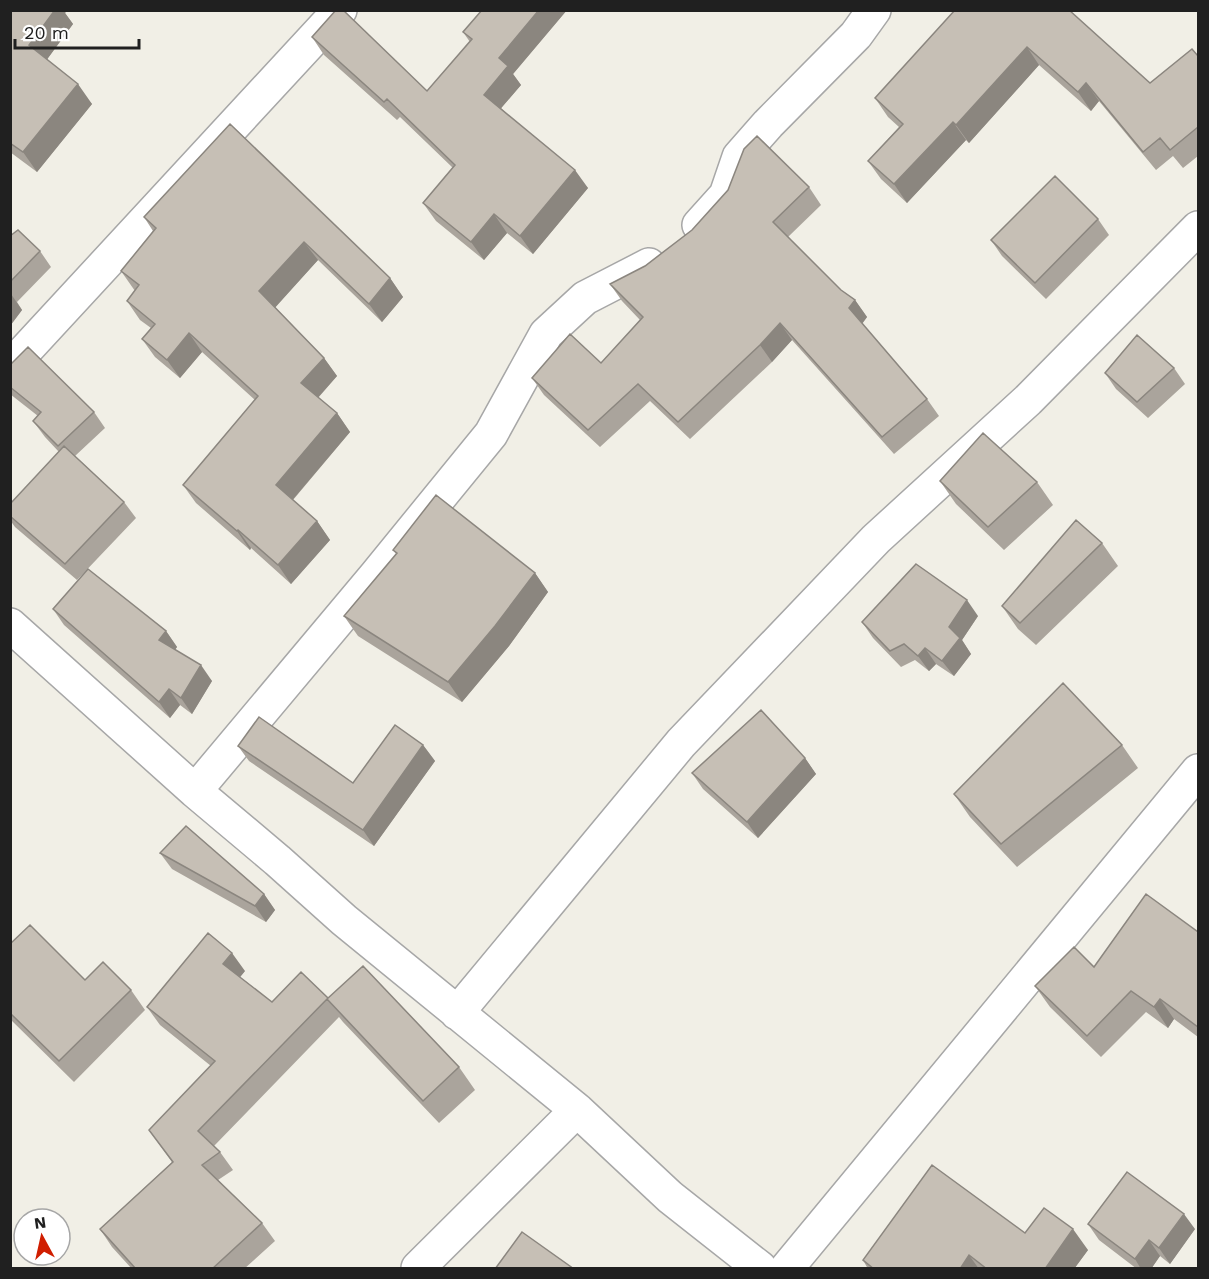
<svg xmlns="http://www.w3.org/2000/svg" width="1209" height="1279" font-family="'Work Sans',sans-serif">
<rect width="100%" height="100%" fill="#f1efe6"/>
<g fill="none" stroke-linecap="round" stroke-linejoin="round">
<g stroke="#a7a7a7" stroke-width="36">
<path id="street" d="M699 225 726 195 739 157 768 124 856 35 874 10
M10 367 340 10
M10 625 195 791 277 860 344 920 577 1110 670 1197 760 1268
M195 791 376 575 491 434 546 334 585 298 649 265
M457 1013 681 743 876 539 1028 400 1198 228
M418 1268 577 1110
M787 1268 1198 771"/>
</g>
<use href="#street" stroke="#fff" stroke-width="33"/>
</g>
<path fill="#aaa49c" d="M10 10H67L65 13 73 24 47 59 92 104 37 172 10 152Z
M482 10H567L513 74 521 85 501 108 588 188 533 254 507 233 484 260 436 221 423 203 453 168 400 117 397 120 324 55 312 37 427 91 470 42 463 32Z
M955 10 1150 83 1198 56V156L1183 168 1173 156 1156 170 1099 101 1091 111 1039 65 969 143 966 140 907 203 881 179 868 161 899 127 888 117 875 98Z
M230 124 390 278 403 297 382 322 318 260 275 307 324 358 337 376 318 398 337 413 350 432 293 500 317 521 330 540 291 584 251 548 250 550 196 503 183 485 255 400 202 352 180 378 155 357 142 339 151 328 140 320 127 301 135 291 121 271 153 231 144 217Z
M809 187 821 205 788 237 841 290 855 300 867 317 862 324 927 399 939 416 894 454 792 340 772 362 690 439 650 401 600 447 544 395 532 378 601 363 640 320 622 301 610 284Z
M1098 219 1109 235 1046 299 1002 256 991 240Z
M10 236 40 251 51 267 17 302 22 310 10 326Z
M10 365 94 412 105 428 75 456 124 502 136 518 77 580 15 527 10 520V504L59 452 45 437 33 421 38 416 10 394Z
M1174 368 1185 384 1148 418 1116 389 1105 373Z
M940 481 1037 482 1053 505 1004 550 956 504Z
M1102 543 1118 566 1036 645 1018 629 1002 606Z
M393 550 535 573 548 592 509 646 462 702 358 636 344 616 396 554Z
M53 609 166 631 177 647 175 650 212 681 192 714 180 705 170 718 64 625Z
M978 616 962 640 971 654 954 676 936 664 929 671 915 660 901 667 873 638 862 622Z
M423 745 435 761 374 846 249 761 238 746 353 783Z
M1122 745 1138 768 1017 867 970 817 954 794Z
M805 758 816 774 758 838 703 789 692 773Z
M160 853 264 894 275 910 266 922 172 869Z
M1198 932V1037L1174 1019 1168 1028 1146 1012 1101 1057 1050 1007 1035 986Z
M10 944 85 980 131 990 145 1010 74 1082 10 1019Z
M245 971 240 977 272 1002 328 998 459 1067 475 1090 439 1123 343 1022 339 1017 214 1146 220 1152 233 1170 218 1180 262 1223 275 1241 244 1269H132L112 1247 100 1229 172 1162 149 1130 211 1066 160 1025 147 1007Z
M1088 1224 1195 1229 1170 1264 1160 1256 1151 1269H1137L1099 1240Z
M1025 1233 1088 1250 1074 1269H868L863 1260Z"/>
<path fill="#8b867f" d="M55 10H67L65 13 73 24 43 65 29 45Z
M539 10H567L513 74 521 85 497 113 484 95 499 58Z
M1027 47 1039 65 969 143 956 125Z
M1086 83 1099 101 1091 111 1078 92Z
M78 84 92 104 37 172 23 152Z
M953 122 966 140 907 203 894 184Z
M575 170 588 188 533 254 520 236Z
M494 214 507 233 484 260 471 242Z
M304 242 318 260 273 310 259 291Z
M390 278 403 297 382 322 369 304Z
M11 294 22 310 10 326V295Z
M855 300 867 317 861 325 849 308Z
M780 323 792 340 772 362 760 345Z
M189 333 202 352 180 378 167 360Z
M324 358 337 376 314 402 301 383Z
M337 413 350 432 289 504 276 485Z
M317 521 330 540 291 584 278 565Z
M238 530 251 548 250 550 237 531Z
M535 573 548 592 509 646 462 702 448 682Z
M967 600 978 616 962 640 971 654 954 676 942 661 949 627Z
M166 631 177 647 170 656 159 640Z
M925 648 936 664 929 671 918 656Z
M201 665 212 681 192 714 181 698Z
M169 689 180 705 170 718 159 702Z
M423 745 435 761 374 846 363 830Z
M805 758 816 774 758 838 747 822Z
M264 894 275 910 266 922 255 906Z
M232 953 245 971 236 982 223 964Z
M1160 999 1174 1019 1168 1028 1154 1007Z
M1184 1214 1195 1229 1170 1264 1159 1248Z
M1073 1229 1088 1250 1074 1269H1045Z
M1149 1240 1160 1256 1151 1269H1141L1135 1259Z
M969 1255 979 1269H960Z"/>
<path fill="#c6bfb5" stroke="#8b867f" stroke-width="1.5" d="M10 10H55L29 45 78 84 23 152 10 143Z
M336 10H343L427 91 472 39 463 32 482 10H539L499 58 508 66 484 95 575 170 520 236 494 214 471 242 423 203 455 165 387 99 384 102 312 37Z
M955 10H1069L1150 83 1192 49 1198 56V127L1170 150 1160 138 1143 152 1086 83 1078 92 1027 47 956 125 953 122 894 184 868 161 903 124 875 98Z
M230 124 390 278 369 304 304 242 259 291 324 358 301 383 337 413 276 485 317 521 278 565 238 530 237 531 183 485 258 396 189 333 167 360 142 339 155 324 127 301 139 285 121 271 156 228 144 217Z
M757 136 809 187 773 222 841 290 855 300 849 308 927 399 882 437 780 323 760 345 678 422 638 384 588 430 532 378 570 334 601 363 643 317 610 284 645 266 692 230 728 190 744 149Z
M1055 176 1098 219 1035 283 991 240Z
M18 230 40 251 10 282V236Z
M1137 335 1174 368 1137 402 1105 373Z
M28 347 94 412 58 446 33 421 41 412 10 387V365Z
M983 433 1037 482 988 527 940 481Z
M64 446 124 502 65 564 10 516V504Z
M436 495 535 573 495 626 448 682 344 616 397 553 393 550Z
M1076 520 1102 543 1020 623 1002 606Z
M916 564 967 600 949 627 960 638 942 661 925 648 918 656 904 644 890 651 862 622Z
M88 569 166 631 159 640 201 665 181 698 169 689 159 702 53 609Z
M1063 683 1122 745 1001 844 954 794Z
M761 710 805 758 747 822 692 773Z
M259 717 353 783 395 725 423 745 363 830 238 746Z
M186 826 264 894 255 906 160 853Z
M1146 894 1198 932V1027L1160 999 1154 1007 1131 991 1087 1036 1035 986 1074 947 1094 967Z
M30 925 85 980 103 962 131 990 59 1061 10 1013V944Z
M208 933 232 953 223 964 272 1002 301 972 328 998 198 1131 220 1152 202 1165 262 1223 212 1269H136L100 1229 173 1162 149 1130 215 1061 147 1007Z
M363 966 459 1067 423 1101 327 999Z
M932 1165 1025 1233 1044 1208 1073 1229 1045 1269H987L969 1255 960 1269H874L863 1260Z
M1127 1172 1184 1214 1159 1248 1149 1240 1135 1259 1088 1224Z
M522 1232 574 1269H495Z"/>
<rect width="1209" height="1279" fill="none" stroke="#202020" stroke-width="24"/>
<g transform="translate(42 1237) rotate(352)"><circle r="28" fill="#ffffff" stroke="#a6a6a6" stroke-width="1.5"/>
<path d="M0-4.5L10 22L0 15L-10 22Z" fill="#d01e00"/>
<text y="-9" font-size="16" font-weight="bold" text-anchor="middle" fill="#202020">N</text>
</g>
<path d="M15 39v9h124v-9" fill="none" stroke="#202020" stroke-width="3"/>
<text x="24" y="39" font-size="18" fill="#202020" stroke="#ffffff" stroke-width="4.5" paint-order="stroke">20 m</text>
</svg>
